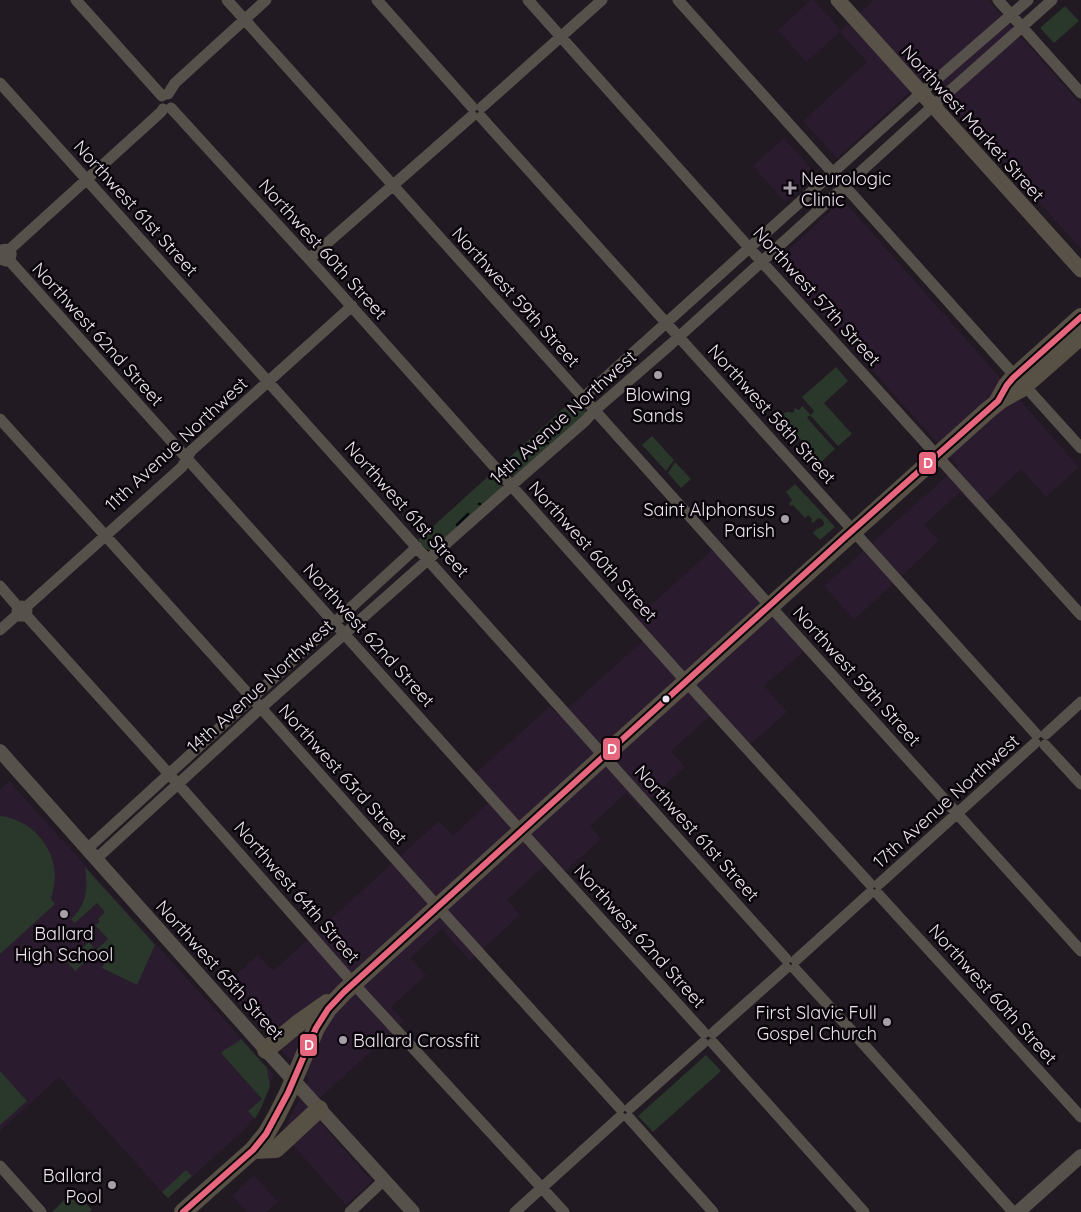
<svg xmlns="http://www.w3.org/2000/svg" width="1081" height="1212" font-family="Quicksand,sans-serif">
<rect width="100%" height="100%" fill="#211a22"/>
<path fill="#2b1b2e" d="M811 0H814L841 30 874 0H988L1081 104V249L926 77 837 158 803 121 867 62 840 32 806 62 778 30Z
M784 138 816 174 785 202 753 166Z
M843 200 1079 467 1046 497 1021 469 977 510 960 492 924 525 939 541 854 620 824 586 958 466 775 262Z
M712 550 804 651 764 686 787 712 744 750 711 715 671 751 685 767 640 808 626 793 590 826 601 839 557 879 545 865 507 900 520 915 470 961 442 929 410 958 426 975 391 1007 404 1021 308 1109 372 1181 346 1205 282 1133 309 1080 223 987 258 955 273 971 439 821 453 836 496 796 476 773 550 706 559 716 644 640 630 624Z
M9 781 274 1075 258 1112 246 1128 168 1199 59 1077 0 1131V789Z
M254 1175 278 1202 266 1212H247L232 1196Z"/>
<path fill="#2a372b" d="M1065 6 1079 21 1054 43 1041 29V27Z
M836 367 848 381 824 403 852 434 838 446 810 415 807 418 835 449 821 462 793 431 787 436 774 422C780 417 785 409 793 413L795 408 799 410 802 406 811 415 814 411 802 397Z
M576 397 585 409V415L514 476 508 474 501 465Z
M652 436 674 460 666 471 642 445Z
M675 462 691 479 681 488 668 473Z
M493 472 500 481 502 487 431 551 425 548 418 540Z
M795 484 835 527 820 540 813 533 817 529 823 526 824 524 823 520 818 518 813 523 811 521 812 519 808 515 805 518 793 505 791 506 789 504 792 500 786 492Z
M0 816C30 819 54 845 55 875 55 883 53 891 51 899L55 904 0 954Z
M85 867 155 945 137 985 102 968 106 960 90 953 85 962 75 971 67 962 89 942 96 950 108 939 95 925 100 922 98 919 105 912 97 903 75 923 71 919C87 905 88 887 85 867Z
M241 1039 267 1068 270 1086 261 1108 255 1119 248 1111 262 1099 221 1053C227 1047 235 1045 241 1039Z
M706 1055 721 1071 653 1132 638 1116Z
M0 1071 27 1101 0 1125Z
M186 1170 192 1176 168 1198 162 1192Z
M74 1190 92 1210 89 1212H52C60 1205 66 1197 74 1190Z"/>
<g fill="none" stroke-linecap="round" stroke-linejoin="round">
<path stroke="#03090f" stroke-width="2.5" d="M558 433 559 432
M547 443H548
M479 504H480
M457 525 468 514"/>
<path stroke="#57514c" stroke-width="11" d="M76 0 162 96
M227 0 761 596 1081 951
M377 0 472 107
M528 0 761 261 1081 615
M678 0 1015 376
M998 0 1081 93
M0 83 786 959
M168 94 175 83 266 0
M482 107 602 0
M171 108 319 270 699 696 870 884
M481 117 1036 734
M9 250 161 112 163 109
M0 251C10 245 16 256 6 261L0 259
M309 259 472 116
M9 260 511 820 704 1033
M1025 386 1081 448
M584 397 921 93 1028 0
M0 419 261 708 437 906 620 1108
M0 586 18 607
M17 611a5 5 0 1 1 10 0a5 5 0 1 1-10 0Z
M26 607 182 467 191 451 352 306
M25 614 178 784 353 983 564 1212
M0 630 18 614
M1046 734 1081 702
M1045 745 1081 784
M87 849 417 547
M96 859 261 708 520 478 585 421 595 410 671 344 933 106 1052 0
M879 884 1035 743
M878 894 1081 1117
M796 960 870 893
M795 969 850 1029 1013 1212
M713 1033 786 968
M713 1043 864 1212
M630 1108 703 1043
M629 1118 713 1212
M0 1166 41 1212
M350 1212 384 1180
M515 1212 620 1117"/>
<path stroke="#57514c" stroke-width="14" d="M0 751 266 1050 413 1212
M1018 1212 1081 1156"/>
<path stroke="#585249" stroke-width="15" d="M838 0 1081 270"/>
<path stroke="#575044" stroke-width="18" d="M998 401 1007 385 1013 378 1081 317
M266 1050 300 1022 327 1003
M253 1150 276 1149 319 1109
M183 1212 253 1150 266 1134 276 1117 288 1093 316 1028 328 1009 344 992 604 756 987 411 1002 399 1022 388 1081 336"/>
<g stroke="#09050a" stroke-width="10">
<path id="bus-1" d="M183 1212 253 1150 266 1134 288 1093 316 1028 328 1009 344 992 844 538 998 401 1007 385 1013 378 1081 317"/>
</g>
<use href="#bus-1" stroke="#e5667d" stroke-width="6"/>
</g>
<g fill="#a79ea8" stroke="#09050a" stroke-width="2">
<path d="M787.5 180.5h5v5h5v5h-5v5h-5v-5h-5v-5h5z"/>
<circle cx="658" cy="375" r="5"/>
<circle cx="785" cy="519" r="5"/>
<circle cx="64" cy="914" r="5"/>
<circle cx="887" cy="1022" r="5"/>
<circle cx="343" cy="1040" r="5"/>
<circle cx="112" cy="1185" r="5"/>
</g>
<circle fill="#efe5f0" stroke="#09050a" stroke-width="2" cx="666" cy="699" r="4.5"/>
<g text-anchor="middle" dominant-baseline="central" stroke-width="5" stroke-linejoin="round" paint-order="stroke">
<g font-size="18" fill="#efe5f0" stroke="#09050a">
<text transform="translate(973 123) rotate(48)">Northwest Market Street</text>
<text transform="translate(136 208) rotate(48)">Northwest 61st Street</text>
<text transform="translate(323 249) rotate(48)">Northwest 60th Street</text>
<text transform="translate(817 296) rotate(48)">Northwest 57th Street</text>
<text transform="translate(516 297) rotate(48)">Northwest 59th Street</text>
<text transform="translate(98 334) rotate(48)">Northwest 62nd Street</text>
<text transform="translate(772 414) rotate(48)">Northwest 58th Street</text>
<text transform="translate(563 417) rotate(-42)">14th Avenue Northwest</text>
<text transform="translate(176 444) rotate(-43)">11th Avenue Northwest</text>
<text transform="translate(407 509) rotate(48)">Northwest 61st Street</text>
<text transform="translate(593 551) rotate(48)">Northwest 60th Street</text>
<text transform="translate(369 635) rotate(48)">Northwest 62nd Street</text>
<text transform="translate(857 676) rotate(48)">Northwest 59th Street</text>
<text transform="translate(260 686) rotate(-42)">14th Avenue Northwest</text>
<text transform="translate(343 774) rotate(48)">Northwest 63rd Street</text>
<text transform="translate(946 801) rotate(-42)">17th Avenue Northwest</text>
<text transform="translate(697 833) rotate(48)">Northwest 61st Street</text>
<text transform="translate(297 892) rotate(49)">Northwest 64th Street</text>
<text transform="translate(640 936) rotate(48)">Northwest 62nd Street</text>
<text transform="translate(220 970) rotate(48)">Northwest 65th Street</text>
<text transform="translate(993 994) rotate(48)">Northwest 60th Street</text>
</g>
<g font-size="18" fill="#efe5f0" stroke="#09050a" text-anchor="end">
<text x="801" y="178" text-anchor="start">Neurologic<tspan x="801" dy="21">Clinic</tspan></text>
<text x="658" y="394" text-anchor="middle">Blowing<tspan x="658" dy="21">Sands</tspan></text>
<text x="775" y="509">Saint Alphonsus<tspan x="775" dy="21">Parish</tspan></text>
<text x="64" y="933" text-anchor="middle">Ballard<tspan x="64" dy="21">High School</tspan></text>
<text x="877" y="1012">First Slavic Full<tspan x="877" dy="21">Gospel Church</tspan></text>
<text x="353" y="1040" text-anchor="start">Ballard Crossfit</text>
<text x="102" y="1175">Ballard<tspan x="102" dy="21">Pool</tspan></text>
</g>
</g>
<g stroke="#09050a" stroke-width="2">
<rect x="918" y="451" width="19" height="24" rx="5" fill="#e5667d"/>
<rect x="602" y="737" width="19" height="24" rx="5" fill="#e5667d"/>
<rect x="299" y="1033" width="19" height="24" rx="5" fill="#e5667d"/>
</g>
<g font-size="14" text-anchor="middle" font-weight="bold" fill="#fff">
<text x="928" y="468">D</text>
<text x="612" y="754">D</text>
<text x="309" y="1050">D</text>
</g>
</svg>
